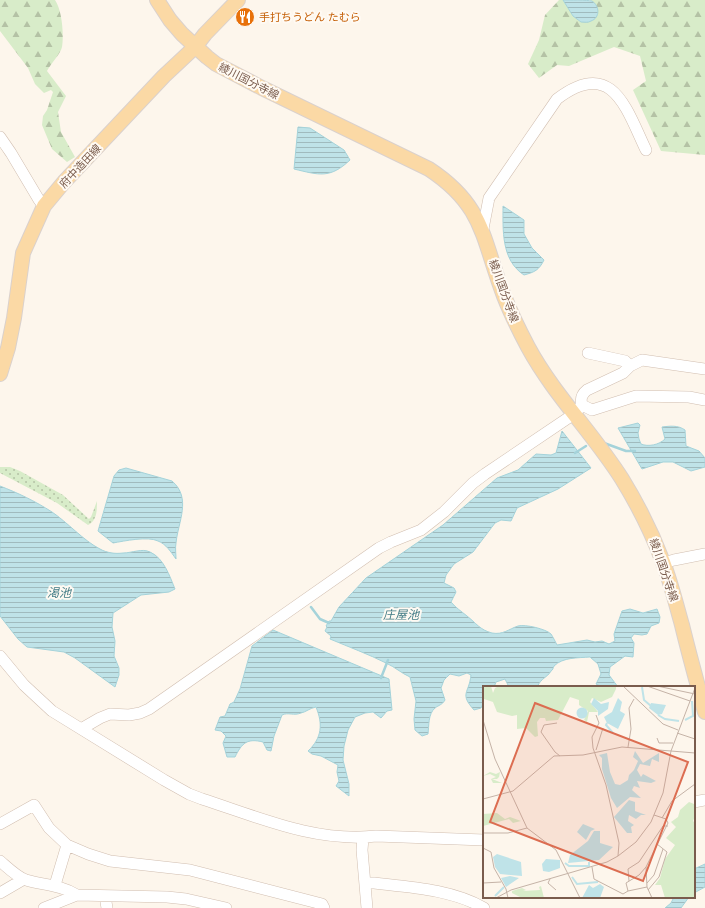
<svg xmlns="http://www.w3.org/2000/svg" width="705" height="908" font-family="Mulish,'Noto Sans JP',sans-serif">
<defs>
<pattern id="green-dots" width="8" height="8" patternUnits="userSpaceOnUse"><rect width="8" height="8" fill="#d8ecc9"/><path d="M2 2h.1M6 6h.1" fill="none" stroke="#b4c2a5" stroke-width="1.8" stroke-linecap="round"/></pattern>
<pattern id="forest-firs" width="22" height="20" patternUnits="userSpaceOnUse"><rect width="22" height="20" fill="#d8ecc9"/><path d="M5 1l3.5 6h-7zM16 11l3.5 6h-7z" fill="#b4c2a5"/></pattern>
<pattern id="water-rules" width="6" height="5" patternUnits="userSpaceOnUse"><rect width="6" height="5" fill="#bfe3e8"/><path d="M0 2.5h6" fill="none" stroke="#a0bbbe"/></pattern>
</defs>
<rect width="100%" height="100%" fill="#fdf6ec"/>
<path fill="url(#green-dots)" d="M0 467H10L20 471 63 495 89 519 91 517 97 501C97 510 97 521 88 525L57 503 0 473Z"/>
<path fill="url(#forest-firs)" d="M0 0H55C62 10 64 34 62 47 61 53 50 65 47 71L66 96 58 112 61 132 75 157 67 162 52 149 42 125 43 116 47 110 53 92 51 90 44 93 35 84 28 68 0 31Z
M559 0H564L573 16 581 22 594 3 590 0H705V155L661 151 633 90 646 81 640 56 614 47 569 66 557 65 539 78 528 64 539 40 545 15Z"/>
<path fill="url(#water-rules)" stroke="#a5d3da" d="M563 0C569 0 587 0 592 1 600 6 600 18 591 21 588 23 585 22 581 22L573 16Z
M298 127 310 128 344 150 350 160C330 179 319 175 294 169Z
M503 206 524 220V234L532 248 544 260C539 270 535 272 524 275 501 260 503 230 503 206Z
M638 423 640 425 638 433 639 439 641 444C648 447 659 445 665 439L662 427C670 426 678 425 685 430L686 446 699 451 705 458V467L691 471 673 462H663L642 469 618 428Z
M562 431 591 468 558 489 517 508 511 521 501 520 495 523 473 552 454 564 446 575 444 583 454 588 456 592 451 602C456 608 461 611 467 616 476 623 480 630 492 633 503 635 509 629 518 626 525 624 546 629 551 634 553 637 555 641 557 645L587 640 595 642 602 641 609 644 615 641 614 634 622 611 630 609 643 613 657 609 660 617 659 623 651 626 647 634 642 635 634 634 631 638 634 643 633 657 625 656 610 667 609 675 618 687H602L596 684 601 674 598 664 590 657C578 658 563 657 554 666 553 668 553 670 551 671 547 678 542 677 537 687H509L505 679 496 682 494 687H484V702L481 708 474 710C459 693 469 694 471 675L467 673 459 676 450 674 444 680 441 688 445 700C442 705 439 705 435 708 428 714 429 726 428 734L422 736 415 730 414 719 416 701 410 677C401 673 395 667 386 663 368 654 349 647 330 639L331 636 325 631 327 627 326 626 329 621H331L339 607 366 578 443 525 497 478 518 470 536 454 551 455 556 453Z
M126 468 172 481C192 498 178 522 176 543 175 548 176 554 176 559 171 552 166 544 158 541 148 536 124 541 113 543L98 531 114 476 119 470Z
M0 486C18 493 35 501 52 512 67 522 84 541 100 549 107 553 115 554 123 553 132 553 142 548 150 552 164 558 170 577 175 589L169 592 141 595 113 613 112 627 115 641 114 656 119 668V675L115 687 75 658 64 652 27 647 18 639 0 616Z
M273 630 389 679 392 710 387 711 381 718 373 712 365 713 355 717 348 730 344 746 343 760 349 784V796L336 786 339 781 337 772 338 765 321 756 312 754 308 751C322 738 323 724 316 707 310 708 306 712 301 713 294 716 288 712 282 715L274 736 271 751 267 750 263 742C247 738 242 743 235 757H227L223 743 226 736 221 731 215 730 220 717 225 716 230 704 234 702 240 689 252 646Z
M705 864V887L694 893V869Z
M674 897H689L681 908H665L671 903Z"/>
<g fill="none" stroke-linecap="round" stroke-linejoin="round">
<path stroke="#a5d3da" stroke-width="2.5" d="M604 443 626 451H635
M575 453 586 446
M311 607 320 619 329 623
M381 678 388 660"/>
<g stroke="#d1beb0" stroke-width="12">
<path id="minor" d="M0 137 11 153 39 200 44 206
M482 234 489 198 557 99C612 57 626 108 646 150
M588 353 625 361 630 366
M582 405 592 410 636 396 689 397 705 400
M663 563 674 560 705 554
M0 656 24 685 52 711 164 780 189 794 202 799C258 817 316 843 376 836L484 840
M81 729 100 718 110 714 129 715 140 713 149 709 379 548 391 542 421 530 444 512 473 483 485 474 574 414 582 405C580 398 582 394 587 390L623 373 630 366 642 360 705 369
M694 802 705 800
M0 824 34 805 49 828 67 845 88 854 110 861 190 870 322 904 324 908
M363 838 362 850 367 908
M0 861C7 867 17 877 26 880 43 885 61 885 77 895
M365 882C404 887 449 888 484 908
M55 885 67 845
M0 893 24 879
M105 896 107 908
M44 908 77 895 167 897 186 899 226 908"/>
</g>
<g stroke="#dad1cd" stroke-width="16">
<path id="major" d="M157 0 170 20 182 34 207 57 216 64 262 88 429 169C485 206 482 239 504 296 511 314 519 330 528 347 554 395 593 433 622 479 638 505 652 533 663 562 671 583 676 604 682 625 689 654 697 683 705 712
M0 374 8 348 14 318 23 253 44 206 64 182 164 76 195 47 205 34 238 0"/>
</g>
<use href="#minor" stroke="#fff" stroke-width="11"/>
<use href="#major" stroke="#fbd9a5" stroke-width="14"/>
</g>
<defs>
<g id="restaurant-disc" transform="scale(1)"><circle r="9.5" fill="#e8710a" stroke="#fffaf3"/><path d="M-5-6h1v4h1v-4h1v4h1v-4h1v5L-1.5 .5V6h-2V.5L-5-1ZM5-6V6H3V1.5H1.5Q1.5-4 5-6Z" fill="#fff"/></g>
</defs>
<g fill-rule="evenodd">
<use href="#restaurant-disc" x="245" y="17"/>
</g>
<g text-anchor="middle" dominant-baseline="central" stroke-width="4" stroke-linejoin="round" paint-order="stroke">
<g font-size="11" fill="#c56008" stroke="#fffaf3" text-anchor="start">
<text x="259" y="17">手打ちうどん たむら</text>
</g>
<g font-size="11" fill="#7a5c4d" stroke="#fffaf3">
<text transform="translate(249 81) rotate(27)">綾川国分寺線</text>
<text transform="translate(80 166) rotate(-47)">府中造田線</text>
<text transform="translate(504 291) rotate(70)">綾川国分寺線</text>
<text transform="translate(664 570) rotate(71)">綾川国分寺線</text>
</g>
<g font-size="12" font-style="italic" fill="#437c86" stroke="#fffaf3">
<text x="59" y="592">渇池</text>
<text x="401" y="614">庄屋池</text>
</g>
</g>
<g transform="translate(483 686)">
<rect width="212" height="212" fill="#fdf6ec"/>
<path d="M0 0H8L10 7 12 2 16 0H133V3L129 11 118 16 109 12 107 16 115 26H106L104 36 101 34 105 25 96 19V14L87 11 75 34 63 35 62 32H57L54 36 55 50 52 51 43 42 34 43V29L29 30 14 26 10 16 1 13ZM7 86 13 88 17 86 16 91 14 93H9L19 97H0H10L8 93 13 91 7 88 0 90ZM206 116 211 118 212 130 210 135 212 137V212H182L178 199H172L177 192 182 173 192 159 183 152 193 141 188 136 195 131 197 124ZM14 127 22 133 27 131 38 135 30 137 26 133 0 140V128ZM58 200 61 212H39L29 207V205L39 202 43 204 40 205 57 204 56 201Z" fill="#d8ecc9"/>
<path d="M111 12 118 18 126 16 125 23 115 30V25L108 18ZM135 12 139 16 137 25 142 28 135 43 124 37 121 31 129 26ZM168 17 183 19 179 28 175 29 166 22ZM93.5 27a5.5 5.5 0 1 1 11 0a5.5 5.5 0 1 1-11 0ZM152 65 160 77 176 67V76L169 73 167 80 157 78 154 84 158 91 160 88 173 95 168 97 154 95 157 102 151 100 149 104 158 112 147 111 134 122 128 112 119 83V72L116 69 124 67 127 86 132 98 137 99 145 94 146 89 151 84 155 75 150 71ZM146 114 152 116V125L163 129H158L153 133 146 129 145 135 151 139 148 141 149 147H144L131 131ZM100 138 112 143 108 145 103 154 94 146ZM111 145H117V157L130 161 116 174 85 177 87 169 105 155ZM14 168 38 176 39 190 17 188 12 181 10 171ZM63 173 77 174V182L66 186 60 185 59 178ZM27 190 36 192 23 201 18 192ZM117 198 121 201 117 212H99L106 199 110 202Z" fill="#bfe3e8"/>
<path fill="none" stroke="#bfe3e8" stroke-width="2" d="M159 1 161 14 168 20M175 29 182 33 196 35M202 34 210 30 209 15M124 37 123 39 130 47M82 177 86 180H106V176M89 191 94 198 115 196M12 210 21 201"/>
<path fill="none" stroke="#c5b3a7" stroke-width="1" d="M140 0 180 38 195 44M164 0 207 15M174 0 212 8M113 29 116 37 109 51 110 62 123 99 136 157 135 170M0 34 12 73 44 142 73 164 97 212M74 37 61 39 58 46 72 66 77 70M194 47 212 53M174 52 176 57H190M145 61 148 43 146 22 151 13M113 64 120 42M0 113 30 105 71 70 100 69 139 61 188 65 212 2M179 132 189 115 212 98M0 147H25L44 142M0 162 8 166 11 182 23 203 25 212M109 181 111 193 140 208M67 193 65 197 73 204M146 195 145 183 156 176 180 140H185M0 197 18 196M164 197 171 189 180 163M165 204 176 191 184 166 174 158M145 205 164 201M140 208 145 205 143 197 156 189 163 181M13 212 28 204 124 176 135 170 153 156 168 136 180 107 188 65 212 67M169 212 164 201 163 181 185 137 183 133 171 129"/>
<path fill="#dc6d51" fill-opacity="0.15" stroke="#dc6d51" stroke-width="2" d="M52 17 205 76 160 195 7 136Z"/>
<rect width="212" height="212" fill="none" stroke="#7a5c4d" stroke-width="2"/>
</g>
</svg>
